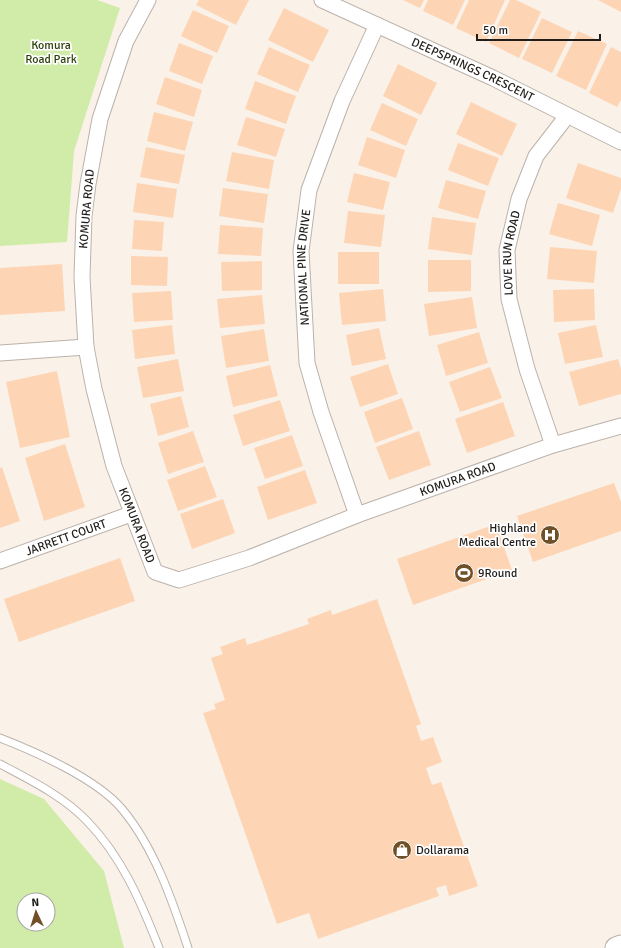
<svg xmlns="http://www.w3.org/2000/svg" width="621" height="948" font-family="Signika,sans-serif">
<rect width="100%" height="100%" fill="#faf1e9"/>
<path fill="#d1eca9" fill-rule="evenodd" d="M0 0H97L120 8 74 151 67 242 0 246Z
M0 779 44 799 104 871 124 948H0ZM24 900H48V924H24Z"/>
<path fill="#fdd5b5" d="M199 0H249L236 25 196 5Z
M403 0H424L420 8Z
M428 0H465L453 25 423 11Z
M469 0H505L486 42 456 28Z
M510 0H516L541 12 519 58 489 43Z
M598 0H621V12Z
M284 8 329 30 313 62 268 40Z
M193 10 229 26 217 53 181 36Z
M542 18 572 32 552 73 522 59Z
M578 31 607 44 586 90 556 76Z
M179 43 213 56 202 84 169 71Z
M269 47 310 65 298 92 257 74Z
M611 47 621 52V100L617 107 589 93Z
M398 64 437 83 421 115 383 96Z
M165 77 202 90 194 117 156 104Z
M255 81 296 96 286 124 245 109Z
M471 102 517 124 502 156 456 134Z
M382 103 418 119 406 146 370 130Z
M154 112 193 122 185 151 147 141Z
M246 117 285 129 276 157 237 145Z
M367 137 405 150 396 178 358 165Z
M458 143 499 158 488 186 448 170Z
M146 147 185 155 179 184 140 177Z
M232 152 274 160 269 189 226 181Z
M578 163 621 178V189L613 213 566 198Z
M354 173 390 182 383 210 347 202Z
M446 180 486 191 478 219 438 208Z
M137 183 177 189 173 218 133 212Z
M223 188 268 194 264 223 219 216Z
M558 203 600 215 592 246 549 234Z
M348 211 385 215 381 247 344 243Z
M432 217 476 223 472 255 428 249Z
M134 220 164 222 162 251 132 249Z
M220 225 263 228 261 256 218 254Z
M550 247 597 251 594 283 547 279Z
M338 252H379V284H338Z
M131 256 168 257 167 286 131 285Z
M428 260H471V291L428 292Z
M262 261V290L222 291 221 262Z
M62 264 65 311 0 315V268Z
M383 289 386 321 342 325 339 293Z
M594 289 595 320 554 322 553 290Z
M171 291 173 320 134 322 132 293Z
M262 295 265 324 220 328 217 299Z
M472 297 477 328 429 336 424 304Z
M172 325 175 354 135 359 132 330Z
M596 325 603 357 565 364 558 333Z
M379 328 386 359 352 366 346 335Z
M264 329 269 361 226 368 221 336Z
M479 332 488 363 446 376 437 345Z
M178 359 184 391 143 398 137 367Z
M618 359 621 369V394L579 406 569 372Z
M388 364 398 394 360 407 350 377Z
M270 365 278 396 233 407 226 376Z
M490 367 502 398 460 412 449 382Z
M57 371 70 437 20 448 6 382Z
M181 396 189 427 158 436 150 404Z
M402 398 413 429 375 443 364 412Z
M280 400 290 431 243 446 233 415Z
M503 402 515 436 467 453 455 419Z
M193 431 204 462 168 474 158 443Z
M419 431 431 465 389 480 376 447Z
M292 435 303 466 265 479 254 448Z
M65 444 85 507 44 521 25 458Z
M205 466 217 497 178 511 167 480Z
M2 467 20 521 0 528V468Z
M305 470 317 503 268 520 257 487Z
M614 483 621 502V531L533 562 517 516Z
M223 499 235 533 192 549 180 514Z
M496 524 512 570 413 605 397 559Z
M120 558 135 601 19 642 4 599Z
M377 599 421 724 416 726 421 741 433 737 442 762 426 768 432 785 441 782 478 886 449 896 446 885 436 888 439 896 318 939 309 913 277 924 203 713 216 709 214 704 225 700 211 658 223 654 220 647 245 638 247 645 309 624 307 619 331 610 332 615Z"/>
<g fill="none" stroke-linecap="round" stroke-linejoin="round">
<g stroke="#bbb2ab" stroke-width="9">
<path id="service" d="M0 738C36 752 97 779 122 809 154 847 173 902 188 948
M0 764C30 780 63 796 87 821 122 857 141 902 159 948"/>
</g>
<g stroke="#bbb2ab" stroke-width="17">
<g id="minor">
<path id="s1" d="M148 0 126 41 100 119 88 184 84 216 82 277 86 347 94 389 114 466 155 572 179 580 249 558 357 515 553 445 621 426"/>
<path id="s2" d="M322 0 493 78 621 142"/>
<path d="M0 353 86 347"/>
<path id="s3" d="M553 445 527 369 509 299 507 250 519 199 536 156 567 116"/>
<path id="s4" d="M357 515 321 412 307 363 301 251 309 190 342 101 377 25"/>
<path id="s5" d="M0 561 131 514"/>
</g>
</g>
<g stroke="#bbb2ab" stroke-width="23">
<path id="secondary" d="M616 948 621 946"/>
</g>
<use href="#service" stroke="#fff" stroke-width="7"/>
<use href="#minor" stroke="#fff" stroke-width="15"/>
<use href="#secondary" stroke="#fff" stroke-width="21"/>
</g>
<defs>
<g id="hospital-disc" transform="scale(1)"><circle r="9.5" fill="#715027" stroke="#fff"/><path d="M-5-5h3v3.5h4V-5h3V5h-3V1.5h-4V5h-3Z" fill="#fff"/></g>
<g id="stadium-disc" transform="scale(1)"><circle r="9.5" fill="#715027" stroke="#fff"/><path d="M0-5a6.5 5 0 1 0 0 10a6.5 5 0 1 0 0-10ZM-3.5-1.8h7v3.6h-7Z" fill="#fff"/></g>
<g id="shop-disc" transform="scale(1)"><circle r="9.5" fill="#715027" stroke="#fff"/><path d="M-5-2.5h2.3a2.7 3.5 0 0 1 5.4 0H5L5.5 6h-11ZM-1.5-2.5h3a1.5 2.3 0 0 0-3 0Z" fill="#fff"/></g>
</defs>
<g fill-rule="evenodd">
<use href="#hospital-disc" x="550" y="535"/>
<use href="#stadium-disc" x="464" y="573"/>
<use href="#shop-disc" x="402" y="850"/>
</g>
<g text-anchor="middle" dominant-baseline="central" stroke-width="3.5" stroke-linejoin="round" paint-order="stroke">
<g font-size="12" fill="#2f400a" stroke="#fff">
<text x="51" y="45">Komura<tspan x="51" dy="14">Road Park</tspan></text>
</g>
<g font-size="12" fill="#211d1b" stroke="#fff">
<text stroke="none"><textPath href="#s2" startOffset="166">DEEPSPRINGS CRESCENT</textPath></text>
<text transform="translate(87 209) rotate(-85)">KOMURA ROAD</text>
<text stroke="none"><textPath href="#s3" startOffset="199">LOVE RUN ROAD</textPath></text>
<text stroke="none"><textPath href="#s4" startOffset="256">NATIONAL PINE DRIVE</textPath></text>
<text stroke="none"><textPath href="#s1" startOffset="916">KOMURA ROAD</textPath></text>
<text stroke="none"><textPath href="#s1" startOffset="544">KOMURA ROAD</textPath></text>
<text stroke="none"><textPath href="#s5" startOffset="70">JARRETT COURT</textPath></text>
</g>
<g font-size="12" fill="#211d1b" stroke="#fff" text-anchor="start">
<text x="536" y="528" text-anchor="end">Highland<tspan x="536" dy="14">Medical Centre</tspan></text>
<text x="478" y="573">9Round</text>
<text x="416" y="850">Dollarama</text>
</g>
</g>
<g transform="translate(36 912) rotate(356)"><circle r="19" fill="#ffffff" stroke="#a6a5a4"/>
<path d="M0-3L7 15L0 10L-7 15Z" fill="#715027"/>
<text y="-6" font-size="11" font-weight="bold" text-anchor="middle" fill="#211d1b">N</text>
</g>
<path d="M477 34v6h123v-6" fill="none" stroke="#211d1b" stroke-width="2"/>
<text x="483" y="34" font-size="12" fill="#211d1b" stroke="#ffffff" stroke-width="3" paint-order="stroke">50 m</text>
</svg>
